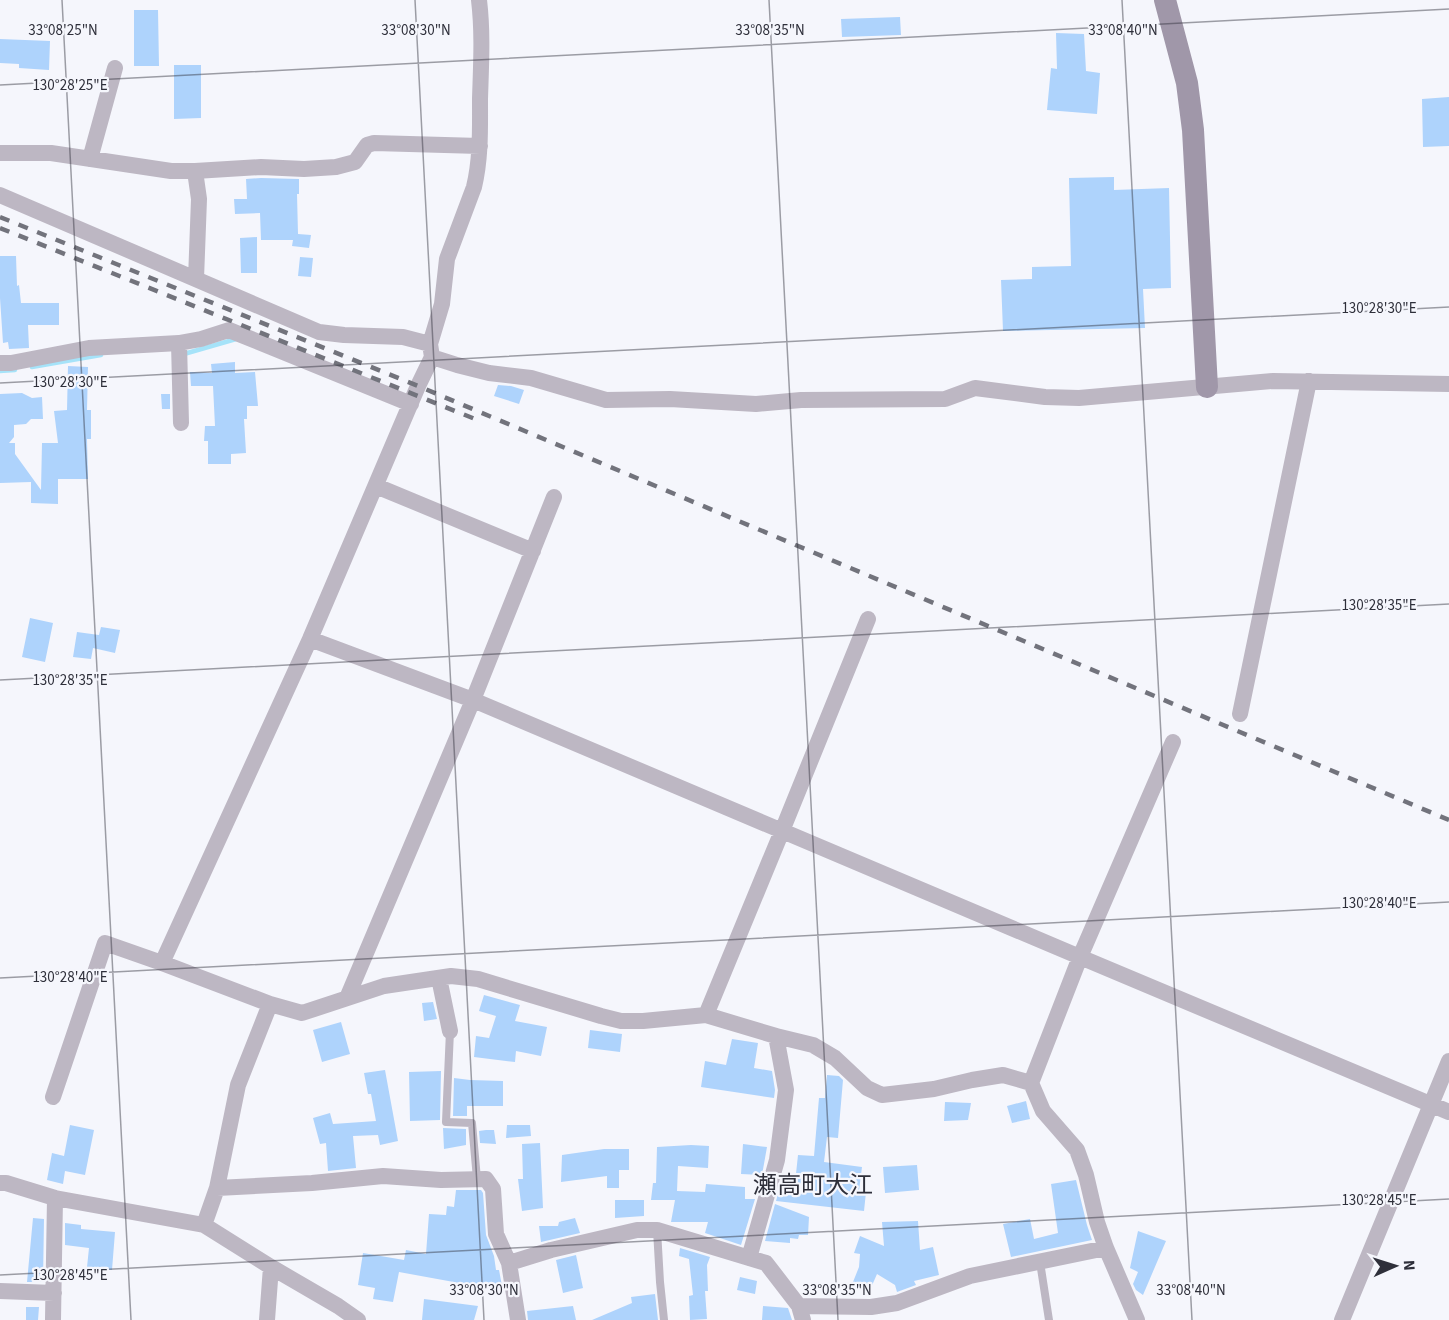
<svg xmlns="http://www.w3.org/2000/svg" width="1449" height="1320" font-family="'Source Sans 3','Noto Sans JP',sans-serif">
<rect width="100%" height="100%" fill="#f5f6fc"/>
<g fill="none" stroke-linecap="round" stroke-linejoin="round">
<path stroke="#a6e3f9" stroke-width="4.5" d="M184 354 236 339
M32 367 101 355
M0 371 15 370"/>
</g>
<path fill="#aed3fc" d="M134 10H158L159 66H134Z
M900 17 901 35 842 37 841 19Z
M1056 33 1084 34 1086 71 1100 73 1097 114 1047 110 1051 68 1057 69Z
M0 39 50 41 49 70 19 68V64L0 63Z
M174 65H201V118L174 119Z
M1449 97V146L1423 147 1422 99Z
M1114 177V190L1169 188 1171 288 1143 289 1145 328 1003 331 1001 280 1032 279V267L1071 266 1069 178Z
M261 178 299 179V194H297L298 234 311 235 309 248 292 246 293 240H261L260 213 235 214 234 199H247L246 179Z
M257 237V273H241L240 238Z
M0 256H16L17 286 19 285 21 303H59V325H28L29 348 9 349 8 342 3 343 0 298Z
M300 257 313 258 311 277 298 276Z
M235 362V373L255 372 258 406H247V419H244L246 453 231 454V464H208V441H204L205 426H215L213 386H191L190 372 212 373 211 364Z
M68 366 88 367 87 410H91V439H87L88 479H58V504L31 503V482L0 483V394L22 393 32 398 42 397 43 419H31L26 424 14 425V437L9 443H15V454L41 490 42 443H58L54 411 67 410Z
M498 385 511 386 524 390 519 404 494 396Z
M161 394H170V409H162Z
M30 618 53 623 45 662 22 657Z
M101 627 120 630 115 653 93 648 91 659 73 657 77 632 99 635Z
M484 995 520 1005 515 1021 547 1027 541 1056 516 1051 515 1062 474 1057 476 1036 489 1038 496 1016 479 1011Z
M433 1002 437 1019 424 1021 422 1003Z
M341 1022 350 1054 322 1062 313 1030Z
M590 1030 622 1034 620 1052 588 1048Z
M732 1039 758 1043 754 1068 772 1071 775 1090 774 1098 701 1087 705 1061 726 1065Z
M385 1070 398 1141 380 1145 378 1135 353 1136 356 1168 328 1171 326 1143 320 1144 313 1118 330 1113 333 1124 376 1121 371 1094H368L364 1073Z
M441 1071 440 1120 410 1121 409 1072Z
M827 1075 839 1076 843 1080 838 1138 827 1137 824 1162 862 1167 859 1191 866 1192 864 1211 776 1201 781 1183H795L798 1155 814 1156 819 1098H825Z
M454 1078 470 1080 503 1081V1106H467V1116H453Z
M1026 1101 1030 1119 1012 1123 1007 1106Z
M945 1102 971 1103 968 1120 944 1121Z
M70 1125 94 1130 85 1175 65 1171 63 1184 47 1180 52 1153 64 1156Z
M507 1125H530L531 1136 506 1138Z
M443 1128 466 1129V1145L444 1149Z
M486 1130H494L496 1144 480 1143 479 1131Z
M540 1143 543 1208 522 1211 518 1179H523L522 1144Z
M743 1144 767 1147 762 1175 741 1174Z
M691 1145 709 1146 708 1168 678 1166 677 1191 705 1192 706 1184 745 1187V1199H755L741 1245 705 1233 708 1222H671L675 1200H651L653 1183H656L657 1147Z
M604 1149H629V1170H619V1188H607V1176L561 1182 562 1155Z
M917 1165 919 1190 885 1193 883 1167Z
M1076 1180 1087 1225 1092 1240 1011 1257 1003 1224 1030 1219 1034 1239 1058 1233 1051 1184Z
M456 1190H481L483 1193 486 1235 494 1256 496 1270H499L503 1291 399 1272 393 1302 373 1299 375 1288 358 1285 363 1253 404 1260 406 1250 426 1254 429 1214 446 1215 447 1206 454 1207Z
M615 1200H644V1216L615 1218Z
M775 1204 809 1217 808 1235H799L798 1239 790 1238V1243L765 1241Z
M33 1218 44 1219 43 1282H27Z
M575 1218 580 1233 541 1242 539 1226H558L559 1222Z
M918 1221 920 1250 933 1247 939 1275 914 1281 916 1285 897 1292 895 1285 877 1274 870 1290 853 1282 859 1267 860 1254 854 1253 860 1236 884 1246 882 1222Z
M65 1223 81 1225V1229L115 1232 112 1270 87 1267 89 1248 65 1245Z
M1138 1231 1166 1241 1143 1295 1136 1290 1133 1284 1138 1272 1130 1268Z
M680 1248 710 1257 707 1265 708 1291H705L707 1319 690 1320 689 1296 693 1295 689 1259 679 1256Z
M576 1255 583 1288 563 1293 556 1260Z
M740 1277 757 1281 755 1294 737 1290Z
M655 1294 658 1320H592L632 1303 631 1297Z
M424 1299 478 1306 474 1320H422Z
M573 1306 576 1320H528L527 1311Z
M763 1306 788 1308 792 1320H762Z
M26 1307H39L38 1320H26Z"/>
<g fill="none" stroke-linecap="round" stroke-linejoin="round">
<path stroke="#bdb7c3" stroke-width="8" d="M450 1031 446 1122 472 1123 477 1179
M657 1230 660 1282 664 1320
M1040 1262 1049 1320"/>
<path stroke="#bdb7c3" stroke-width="16" d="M0 153H51L171 171H195L199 199 196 279
M90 159 115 68
M195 171 261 167 304 169 336 167 355 162 367 145 374 143 480 146
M0 195 319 332 344 335 403 337 430 344
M179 343 181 423
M432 357 457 365 489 373 531 378 606 400 670 399 756 404 801 400 945 399 975 388 1045 397 1079 398 1273 381 1449 384
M0 363H11L89 348 179 343 201 339 229 330 411 404
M376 486 533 551
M310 639 473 700 1080 957 1449 1112
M1240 714 1309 381
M162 963 310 639 418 386 432 357 430 344 442 304 447 259 474 187C481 158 480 128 480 99 481 66 483 33 479 0
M439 978 450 1031
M347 998 473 700 554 497
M706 1015 782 831 868 619
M53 1097 105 943 162 963 270 1004 302 1013 384 986 451 976 478 979 601 1016 621 1021H643L706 1015 776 1036 813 1045 835 1058 867 1088 882 1095 934 1089 972 1080 1003 1075 1031 1083
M0 1183H6L55 1198 204 1225 271 1267 338 1306 358 1320
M217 1188 312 1183 383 1176 441 1180 486 1179 493 1189 496 1234 509 1263 518 1320
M204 1225 217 1188 238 1085 270 1004
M749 1258 777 1160 786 1090 776 1036
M509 1263 551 1250 637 1230H657L766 1263 799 1306 803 1320
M0 1291 54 1293
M799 1306 871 1307 897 1303 970 1276 1106 1248
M53 1320 55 1198
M267 1320 271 1267
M1137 1320 1106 1248 1097 1222 1086 1175 1077 1150 1043 1111 1031 1083 1080 957 1173 742
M1342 1320 1449 1061"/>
<path stroke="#a097a9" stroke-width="22" d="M1165 0 1187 83 1193 130 1207 387"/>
<path stroke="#72737c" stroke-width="4.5" stroke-dasharray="10 10" stroke-linecap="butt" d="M0 217 418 386 1449 820
M0 228 475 419"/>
</g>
<path fill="none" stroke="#2e2f3a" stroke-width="1.5" stroke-opacity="0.45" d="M62 0 131 1320M415 0 484 1320M769 0 838 1320M1122 0 1192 1320M0 85 1449 9M0 383 1449 307M0 680 1449 604M0 978 1449 902M0 1275 1449 1199"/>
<g text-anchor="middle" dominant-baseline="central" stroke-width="4.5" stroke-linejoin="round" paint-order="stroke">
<g font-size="24" fill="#2e2f3a" stroke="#f5f6fc">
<text x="813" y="1185">瀬高町大江</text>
</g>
</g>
<g font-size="15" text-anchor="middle" fill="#2e2f3a" stroke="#f5f6fc" stroke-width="4.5" stroke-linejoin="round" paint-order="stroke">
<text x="63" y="35">33°08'25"N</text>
<text x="416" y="35">33°08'30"N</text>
<text x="770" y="35">33°08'35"N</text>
<text x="1123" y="35">33°08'40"N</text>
<text x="70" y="90">130°28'25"E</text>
<text x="1379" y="313">130°28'30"E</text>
<text x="70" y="387">130°28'30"E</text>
<text x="1379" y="610">130°28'35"E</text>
<text x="70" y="685">130°28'35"E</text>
<text x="1379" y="908">130°28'40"E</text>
<text x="70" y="982">130°28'40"E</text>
<text x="1379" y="1205">130°28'45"E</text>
<text x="70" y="1280">130°28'45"E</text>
<text x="484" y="1295">33°08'30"N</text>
<text x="837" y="1295">33°08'35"N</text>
<text x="1191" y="1295">33°08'40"N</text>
</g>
<g transform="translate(1395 1266) rotate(87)" stroke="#f5f6fc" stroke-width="4.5" paint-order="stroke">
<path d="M0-4.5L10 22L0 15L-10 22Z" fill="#2e2f3a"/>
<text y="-9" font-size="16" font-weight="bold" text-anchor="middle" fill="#2e2f3a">N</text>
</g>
</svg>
